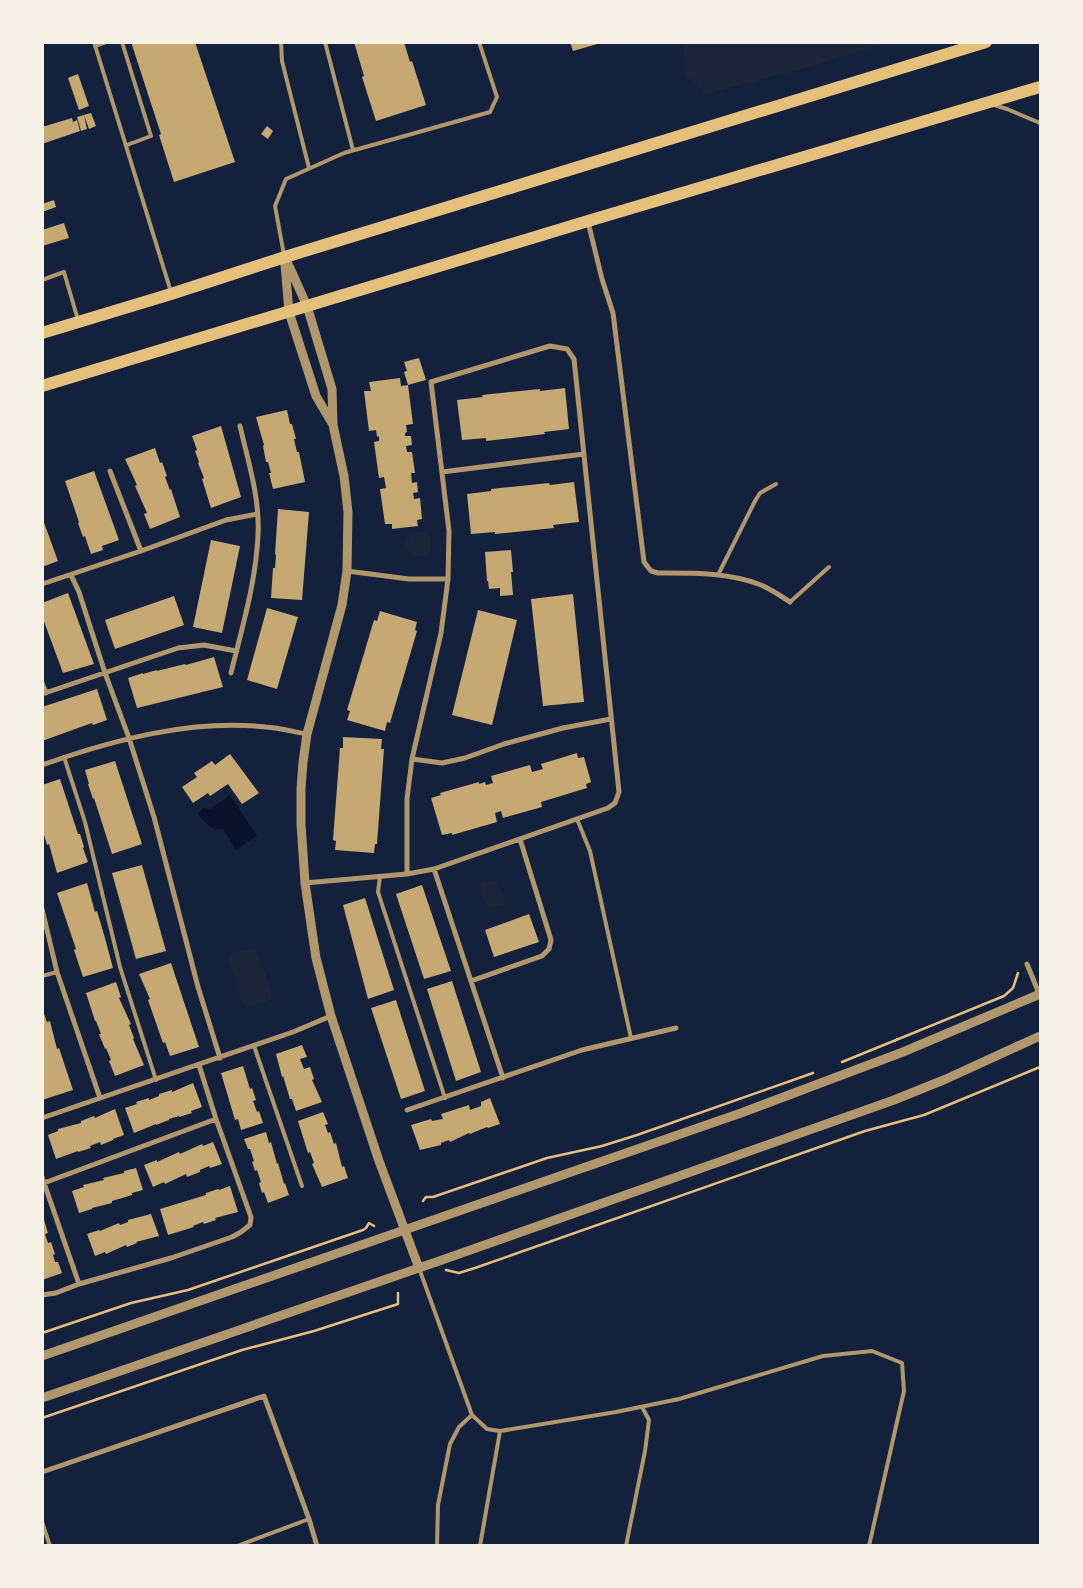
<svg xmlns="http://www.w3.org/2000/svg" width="1083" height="1588" font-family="Roboto,sans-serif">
<rect width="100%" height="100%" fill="#14213d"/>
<path fill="#1d2539" d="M683 43V42L885 43 809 67 706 94 684 74Z
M415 532H426L430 537 431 551 426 556H414L404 547V543Z
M492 880 496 882 504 896V905L493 908 486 905 480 892 481 884Z
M252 948 257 951 272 992 270 1000 247 1007 242 1003 228 958 231 953Z"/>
<path fill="#0b132b" d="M230 795 257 836 236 850 223 829C211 831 205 822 198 814L203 808 210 809Z"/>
<path fill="#c6a872" d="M131 42H195L235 162 174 182 159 135 161 134Z
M354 42H404L410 62 412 61 426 105 376 121 362 77 364 76Z
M570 42H601V43L573 51Z
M78 74 89 106 79 110 68 78Z
M91 113 96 126 89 129 84 115Z
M84 115 87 129 81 131 77 117Z
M72 118 73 122 77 120 80 131 42 144V127Z
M267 126 273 131 268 139 261 134Z
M54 200 56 207 42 212V204Z
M64 223 69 238 42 246V230Z
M419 358 426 380 408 385 404 372 407 371 404 362Z
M400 378 401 386 408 385 413 424 406 425 407 432 405 433V436H411L412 445 406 446 407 452H412L415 473H411L412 483 417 482 418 492 413 493 414 499 420 498 422 519 417 520 418 526 392 529V524H385L380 489 386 488 384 477 379 478 374 442 379 441V436L377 437 376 430 369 431 364 391H371L369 382Z
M565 388 569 429 544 432 545 434 486 441V438L462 440 457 400 483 397 482 395 540 389V391Z
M287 410 290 424H292L296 439H294L297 452H299L305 482 273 489 269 473H271L268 462H266L263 446 264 445 256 417Z
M221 426 241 497 211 508 202 479 204 478 198 463 199 462 195 451 197 450 192 436Z
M155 448 160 463 162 462 167 476 165 477 170 490 171 489 180 517 150 529 144 514 147 513 135 486 137 485 125 459Z
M94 471 119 540 102 546 103 550 91 554 85 536 83 537 78 523 79 522 65 481Z
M574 482 579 522 553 525 554 528 495 534V532L471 534 467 494 491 491V489L549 483 550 485Z
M278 509 309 512 302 600 271 598 273 568H275L276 555 275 554Z
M42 517 58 561 42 567Z
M211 540 240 546 222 633 193 627Z
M511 550 513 572H511L513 595 500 596V588L489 589 488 581H487L485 552Z
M68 593 94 664 63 673 42 616V603Z
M573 594 584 702 543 706 531 599Z
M174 596 184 625 115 649 105 620Z
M267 608 298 617 277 689 247 680Z
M478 610 517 620 492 725 452 715Z
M380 611 417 622 415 630 417 631 390 723 387 722 385 731 347 720 350 711 347 710 374 620 377 621Z
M214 657 223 687 137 708 128 678 143 673V674L157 670V671L185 664 186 665Z
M97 689 107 720 93 725 92 723 42 741V707Z
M343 737 382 739 381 749H384L377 844H375L374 853 335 850 336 841 333 840 340 748H343Z
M577 753 578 758 584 757 591 782 586 784 587 788 541 802 542 807 503 818 501 811 495 813 497 822 452 835V833L442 835 431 798 441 795 440 793 479 782V784L485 782 486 785 493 783 491 776 530 765 532 772 543 769 541 764Z
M230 754 259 793 242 804 228 784 210 796 208 793 193 803 182 787 197 777 194 773 212 761 215 765Z
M115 761 142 844 112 854 94 798 93 799 88 784H89L85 770Z
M60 779 78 834H80L84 847 83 848 88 862 57 873 49 844 47 845 43 831H44L42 826V785Z
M142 865 166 951 136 959 112 873Z
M87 883 95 912 97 911 105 938 113 968 83 977 74 950 76 949 57 893Z
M422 885 451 971 424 979 396 894Z
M365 898 394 990 368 999 343 905Z
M529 914 539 942 494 957 485 930Z
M171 963 199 1047 170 1056 165 1042 163 1043 148 1000 150 999 139 974Z
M452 981 481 1072 456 1081 427 989Z
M116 982 121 997 119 998 131 1024 129 1025 134 1038 133 1039 144 1065 115 1076 109 1061 111 1060 106 1048 105 1049 99 1034H101L96 1021H95L86 993Z
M396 1000 425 1091 401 1099 371 1008Z
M42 1008 47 1022 50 1021 57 1049 59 1048 73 1090 42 1100Z
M302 1045 307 1057 300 1059 304 1069 310 1067 314 1079 312 1080 322 1102 296 1111 292 1099H290L283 1076 282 1077 276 1054Z
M243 1066 250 1089 252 1088 256 1100 253 1101 257 1112 259 1111 263 1123 241 1130 238 1119 235 1120 221 1073Z
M193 1083 202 1107 191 1111 192 1113 179 1117V1116L169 1119V1120L156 1125V1124L134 1133 125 1108 137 1104 136 1102 149 1098V1100L159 1096V1094L172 1090V1092Z
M490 1098 500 1124 488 1128 487 1127 470 1134 469 1133 450 1142 449 1140 441 1143V1145L420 1150 411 1125 431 1119 432 1121 443 1119 441 1114 469 1105 470 1110 481 1106V1102Z
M115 1109 124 1135 113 1139V1140L101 1145 100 1142 90 1146 91 1148 78 1152V1151L56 1159 48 1135 58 1131V1129L81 1123V1121L94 1116 95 1118Z
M323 1112 328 1124 325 1125 328 1133 330 1132 334 1144 336 1143 342 1167 344 1166 348 1178 322 1187 312 1164 314 1163 310 1152 308 1153 298 1121Z
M266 1132 269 1143 271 1142 277 1164 278 1163 284 1184 285 1183 289 1195 268 1203 264 1192 262 1193 259 1183 261 1182 257 1170 255 1171 252 1162 254 1161 250 1149H248L244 1139Z
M213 1142 222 1164 210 1168 209 1166 200 1170V1172L187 1177 186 1174 165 1184 164 1182 153 1187 144 1165 157 1160V1162L179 1152 180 1154 202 1144 203 1146Z
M136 1168 143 1190 132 1193V1195L112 1201V1203L92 1208V1209L79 1213 72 1191 84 1187 83 1185 104 1180 103 1178 124 1173V1171Z
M230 1186 238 1212 215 1218 216 1220 204 1224 203 1222 193 1226 194 1227 168 1235 160 1209 206 1195V1193L218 1189 219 1190Z
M151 1214 159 1236 136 1242 137 1243 127 1247 126 1245 106 1254 105 1252 95 1256 87 1234 99 1230 100 1231 119 1223 120 1225 128 1222V1220Z
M44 1220 48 1233 45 1234 48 1243 51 1242 55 1254 53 1255 55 1262H58L62 1273 42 1280V1221Z"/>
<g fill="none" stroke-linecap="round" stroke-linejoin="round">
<path stroke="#e5c07b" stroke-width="2.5" d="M842 1062 1004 996 1013 988 1018 973
M423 1201 426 1197H433L547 1158 602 1146 637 1135 813 1073
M446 1270 459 1273 475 1268 865 1131 924 1115 1040 1067
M42 1333 131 1303 188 1290 363 1230 366 1228 369 1223 374 1226
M42 1418 242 1350 314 1331 398 1304V1293"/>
<path stroke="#b1986c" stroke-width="4" d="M94 42 171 292
M122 42 151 136 127 145
M281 42 282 61 309 168
M325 42 353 150
M95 46 106 42
M994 105 1007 109 1040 123
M284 255 275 206 286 179 344 153 490 112 497 97 479 42
M42 280 64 272 78 320
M718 575 755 501 760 493 776 484
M790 602 829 567
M64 757 85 822 120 967 156 1080
M577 819 590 851 631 1038
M380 876 378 892 445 1098
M42 976 57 972
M254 1046 302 1186
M419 1268 472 1415 487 1429 500 1431 480 1546
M500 1431 616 1412 679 1399 823 1356 872 1351 902 1363 904 1391 869 1546
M42 1522 50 1546
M237 1546 309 1519
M437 1546 438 1505 450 1444 459 1427 472 1415
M626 1546 645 1451 649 1420 642 1407"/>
<path stroke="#b1986c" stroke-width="5" d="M588 222 602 279 613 313 644 562 651 571 658 573C691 573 729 572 761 585 771 589 781 596 790 602
M110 471 141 551
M442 472 584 454
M347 571 409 579H448
M71 575 79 592 105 673 129 738 154 817 198 987 220 1058
M42 584 141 551 226 520 257 514
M231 673C242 628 256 582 258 535 260 498 248 461 240 426
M42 683 46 693
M42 694 178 648 204 645 236 651
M412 759 442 763 465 758 504 744 563 728 611 719
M42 765C113 740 190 719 266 727 280 728 294 732 307 734
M434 869 503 1078
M305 883 407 874 434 869 608 808 615 803 619 792 574 359 567 349 550 346 431 382 449 531 448 579 441 633 412 759 407 799V874
M42 909 57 972 100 1098
M1027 964 1040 996
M471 981 542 956 549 949 551 940 520 839
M407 1110 582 1050 676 1028
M42 1118 293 1032 331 1016
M42 1177 79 1284
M44 1183 216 1119
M42 1295 56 1293 79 1284 171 1258 232 1237 241 1232 250 1225 251 1217 216 1119 199 1065
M42 1472 264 1396 309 1519 317 1546"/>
<path stroke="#b1986c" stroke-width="9" d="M285 257 307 306 332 389 333 425 344 476 348 512 347 571 342 605 307 734 303 762 301 789V824L305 883 316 958 331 1016 379 1161 419 1268
M285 265 289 312 316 396 332 423
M42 1356 741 1113 903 1052 1040 994
M42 1398 442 1260 894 1100 946 1079 1040 1036"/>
<path stroke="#e5c07b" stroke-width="12" d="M42 333 171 294 285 257 986 42
M42 386 588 221 1040 87"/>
</g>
<rect width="1083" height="1588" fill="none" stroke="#f6f1e7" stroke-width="88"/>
</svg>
